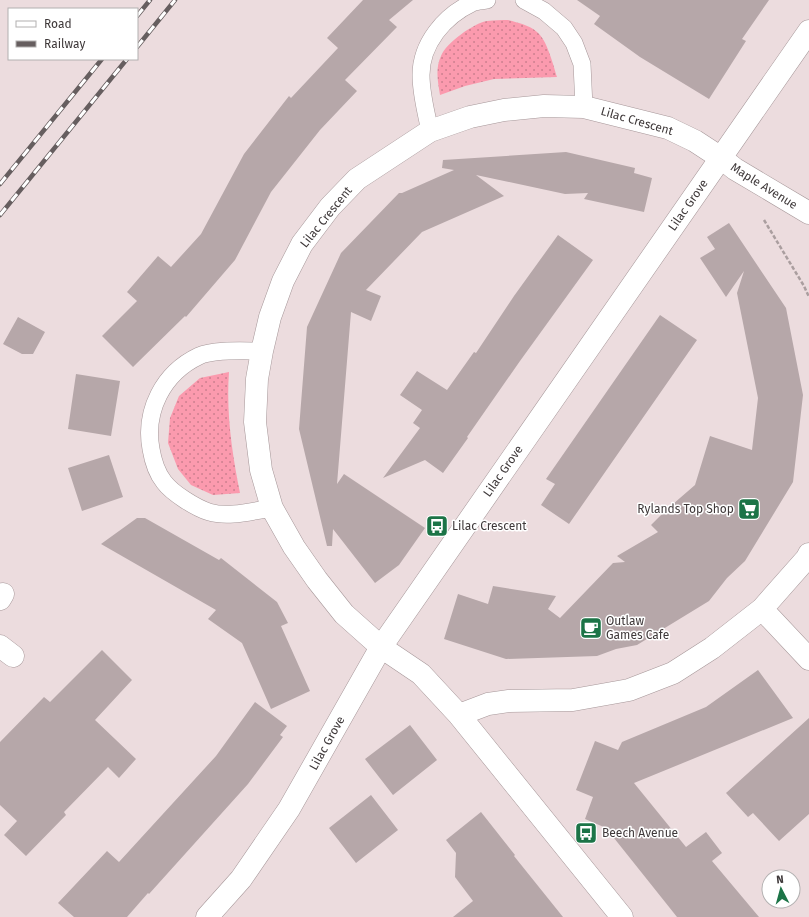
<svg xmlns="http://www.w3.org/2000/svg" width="809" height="917" font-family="'Fira Sans',sans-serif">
<defs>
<pattern id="grass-dots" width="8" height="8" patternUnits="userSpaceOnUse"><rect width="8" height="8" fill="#fb9aae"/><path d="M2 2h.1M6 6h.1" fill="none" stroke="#cd7f8f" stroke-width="1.8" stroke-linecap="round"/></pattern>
</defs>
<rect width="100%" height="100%" fill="#ecdcde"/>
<path fill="url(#grass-dots)" d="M508 20C519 23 529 25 537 32 547 40 553 64 557 77L494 79 465 86 440 95C438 82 435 69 441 56 446 43 474 23 487 21 494 20 501 20 508 20Z
M229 372C226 413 232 453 240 493L213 495 191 485 178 469 168 443 170 418 179 396 200 378Z"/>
<path fill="#b6a7a9" d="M363 0H413L389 20 397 27 345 80 357 91 320 130 271 192 235 260 186 317 185 316 133 367 102 336 137 301 127 292 158 256 171 267 201 234 244 154 289 96 291 98 338 48 327 38Z
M577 0H769L742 39 746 41 709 99 640 57 594 24 600 16Z
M566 152 635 168 634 173 652 178 644 212 584 199 588 193 565 194 476 175 504 196 422 232 366 290 381 296 371 321 351 312 337 484 344 474 425 528 399 565 375 583 333 529 332 546H327L299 429 307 327 341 253 399 193H402L454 170 442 168 443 160Z
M729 223 786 308 803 395 793 482 745 561 727 578 709 601 637 645 616 649 597 656 506 659 444 639 458 594 488 604 493 586 556 596 548 609 560 618 613 563 625 562 617 556 658 532 651 525 665 511 695 485 710 436 752 450 758 398 737 293 744 271 726 297 700 258 715 249 707 237Z
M558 235 593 260 520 361 467 437 468 438 443 473 425 460 383 478 420 428 413 423 422 410 400 395 417 371 447 390 474 352 476 353 514 296Z
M660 315 697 340 569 524 541 505 555 484 546 479Z
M18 317 45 332 33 354H22L3 344Z
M76 374 120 381 111 436 68 429Z
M109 455 123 497 82 511 68 468Z
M137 518H145L219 560 221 558 277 602 288 623 281 626 310 691 271 709 242 643 208 619 216 610 101 544Z
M102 650 132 680 95 720 136 759 119 778 108 767 64 812 66 815 26 856 4 835 17 821 0 805V742L44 697 50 702Z
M758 670 793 718 634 783 686 847 706 832 722 853 712 861 759 917H677L606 828 585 819 593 797 576 790 595 741 618 750 622 742 706 707Z
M255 702 287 726 280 735 283 737 248 784 149 894 148 893 127 917H74L58 903 107 851 119 862 216 756Z
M809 718V814L779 841 753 813 748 817 726 793Z
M410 725 437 760 393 795 365 759Z
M371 795 398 830 356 863 329 828Z
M481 812 515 855 514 856 563 917H453L473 901 455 877 456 853 446 840Z"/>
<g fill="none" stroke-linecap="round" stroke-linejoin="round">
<g stroke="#a69799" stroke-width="18">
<path id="service" d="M524 0 544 11 564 28 574 43 582 64 584 107
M430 131C426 112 421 94 421 75 421 44 444 16 472 3 476 1 482 1 487 0
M262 351C244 351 214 349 199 356 163 373 144 411 151 449 153 461 156 472 164 482 172 493 196 508 209 512 229 518 252 511 272 508"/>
</g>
<g stroke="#a69799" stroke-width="23">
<path id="minor" d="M0 599 3 594
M762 609 809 659
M0 646 13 656
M459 715 488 704 509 701 573 700 629 690 673 673 712 648 762 609 807 558 809 554
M622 917 459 715 421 674 381 647 344 614 317 580 294 547 272 508 261 470 255 422 257 379 262 351 270 317 283 281 302 244 330 207 357 179 430 131 470 117 504 110 544 106 584 107 668 128 695 141 721 158 735 169 809 213"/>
</g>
<g stroke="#a69799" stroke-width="23">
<path id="tertiary" d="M207 917 241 879 289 809 381 647 809 31"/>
</g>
<path stroke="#aa9e9f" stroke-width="2.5" stroke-dasharray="4 2" stroke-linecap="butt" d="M764 220 804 286 809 297"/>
<use href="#service" stroke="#fff" stroke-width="17"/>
<use href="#minor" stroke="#fff" stroke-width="22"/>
<use href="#tertiary" stroke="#fff" stroke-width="22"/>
<g stroke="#665e5f" stroke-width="4.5">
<path id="rail" d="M137 16 150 0
M137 47 175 0
M0 184 102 59
M0 215 127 59"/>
</g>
<use href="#rail" stroke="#fff" stroke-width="3" stroke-dasharray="9" stroke-linecap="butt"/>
</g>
<defs>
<g id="supermarket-square" transform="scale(1.15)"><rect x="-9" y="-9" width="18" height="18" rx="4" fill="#1c7447" stroke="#fff"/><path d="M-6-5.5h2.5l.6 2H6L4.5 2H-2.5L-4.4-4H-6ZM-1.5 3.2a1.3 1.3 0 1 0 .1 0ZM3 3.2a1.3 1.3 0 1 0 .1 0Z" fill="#fff"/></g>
<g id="bus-square" transform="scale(1.15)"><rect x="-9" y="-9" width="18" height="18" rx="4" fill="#1c7447" stroke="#fff"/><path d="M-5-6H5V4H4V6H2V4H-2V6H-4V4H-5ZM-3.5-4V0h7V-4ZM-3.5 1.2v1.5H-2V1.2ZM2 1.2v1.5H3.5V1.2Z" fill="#fff"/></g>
<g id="cafe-square" transform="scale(1.15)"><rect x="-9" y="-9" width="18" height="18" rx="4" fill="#1c7447" stroke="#fff"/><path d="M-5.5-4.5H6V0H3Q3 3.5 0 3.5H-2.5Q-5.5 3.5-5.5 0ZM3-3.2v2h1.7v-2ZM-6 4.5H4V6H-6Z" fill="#fff"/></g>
</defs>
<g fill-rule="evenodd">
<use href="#supermarket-square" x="749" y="509"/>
<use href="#bus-square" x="437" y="526"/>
<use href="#cafe-square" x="591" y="628"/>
<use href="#bus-square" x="586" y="833"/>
</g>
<g text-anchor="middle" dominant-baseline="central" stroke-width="3" stroke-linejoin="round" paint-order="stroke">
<g font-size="12" fill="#3f393a" stroke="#fff">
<text transform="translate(637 121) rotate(16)">Lilac Crescent</text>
<text transform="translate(764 186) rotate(32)">Maple Avenue</text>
<text transform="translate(688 205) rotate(-55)">Lilac Grove</text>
<text transform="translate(326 217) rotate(-51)">Lilac Crescent</text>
<text transform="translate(503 471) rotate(-55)">Lilac Grove</text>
<text transform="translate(327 743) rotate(-61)">Lilac Grove</text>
</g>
<g font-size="12" fill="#3f393a" stroke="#fff" text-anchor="start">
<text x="734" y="509" text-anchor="end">Rylands Top Shop</text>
<text x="452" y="526">Lilac Crescent</text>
<text x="606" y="621">Outlaw<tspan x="606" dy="14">Games Cafe</tspan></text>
<text x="602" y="833">Beech Avenue</text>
</g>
</g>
<rect x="8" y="8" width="130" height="52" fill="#ffffff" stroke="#b2b0b0"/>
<rect x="16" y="21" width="20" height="6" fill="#ffffff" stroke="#b2b0b0"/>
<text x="44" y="28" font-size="12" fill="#3f393a">Road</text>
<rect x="16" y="41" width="20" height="6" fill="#665e5f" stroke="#b2b0b0"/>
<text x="44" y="48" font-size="12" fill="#3f393a">Railway</text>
<g transform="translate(781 889) rotate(354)"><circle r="19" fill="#ffffff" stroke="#b2b0b0"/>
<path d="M0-3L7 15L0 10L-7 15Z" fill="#1c7447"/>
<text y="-6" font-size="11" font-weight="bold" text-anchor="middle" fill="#3f393a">N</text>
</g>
</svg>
